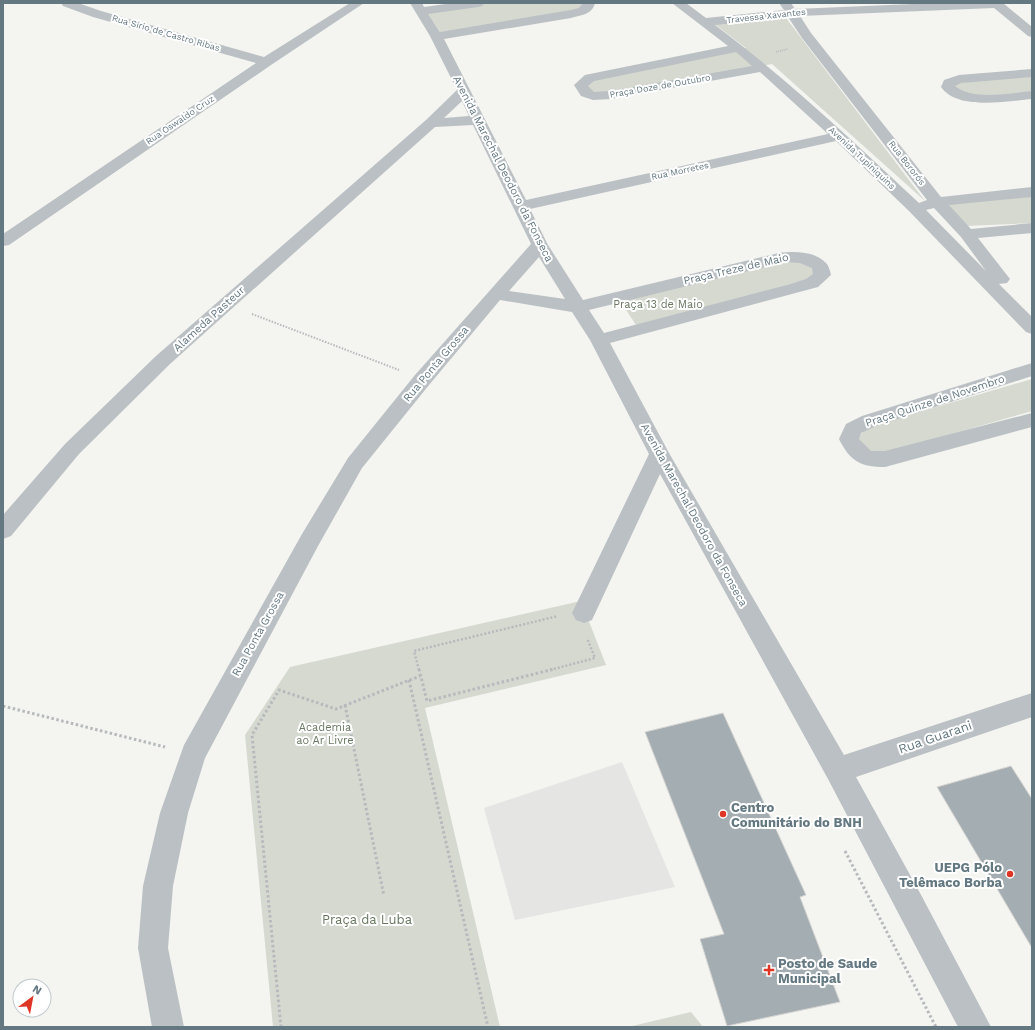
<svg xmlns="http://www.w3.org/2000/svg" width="1035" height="1030" font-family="'Work Sans',sans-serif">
<rect width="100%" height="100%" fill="#f4f4f0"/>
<path fill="#e5e5e4" d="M622 762 675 887 515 920 484 808Z"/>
<path fill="#d5d9d0" d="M487 3H586L583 9 442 34 426 12Z
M783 14 925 201 772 64 610 93 598 95 586 88 588 81 593 79 746 48 712 22Z
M1032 74V94L963 96 951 84Z
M1032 195V223L965 226 945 202Z
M783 259 810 263 814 270V275L810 280 636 325 619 299Z
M1032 379V411L886 453H875L861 448C854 434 864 431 875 425Z
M581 601 606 665 425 708 500 1027H273L245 735 290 667Z
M691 1012 703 1027H628Z"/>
<path fill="#a4aeb2" stroke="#d6d5d3" d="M723 713 806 895 800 897 840 1002 727 1026 700 939 724 934 645 732Z
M1011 766 1032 799V948L937 787Z"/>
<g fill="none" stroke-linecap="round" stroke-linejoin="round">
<path stroke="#b7babc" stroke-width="1.5" stroke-dasharray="1 1" stroke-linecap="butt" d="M776 52 788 49"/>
<path stroke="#b7babc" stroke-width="2" stroke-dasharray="1.5 1.5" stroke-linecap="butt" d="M252 314 399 370"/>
<path stroke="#b7babc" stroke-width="2.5" stroke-dasharray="2 2" stroke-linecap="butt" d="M419 670 414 651 558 616
M550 670 595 658 587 638"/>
<path stroke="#b7babc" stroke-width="3" stroke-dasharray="2.5 2.5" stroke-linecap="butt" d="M419 669 427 701 554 669
M409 680 488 1027
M345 705 384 896
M3 706 165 747
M845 851 936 1027
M281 1027 252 735 279 690 336 709 420 676"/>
<path fill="#bac0c3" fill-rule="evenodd" d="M61 3H78L101 11 264 57 350 3H364L271 65 9 245 3 246V234L256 63 93 17 63 6Z
M410 3H422L424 7 453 3H484L482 6 478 7 428 14 440 32 571 10 579 8 583 3H595C592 15 581 15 571 18L444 39 526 200 828 134 760 72 611 99 593 100 581 96 574 85 585 75 728 46 672 3H686L706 18 784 10 779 3H791L795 9 937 3H1003L1032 27V37L1028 36 994 8 800 16 811 33 941 197 1032 187V197L949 205 971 229 1032 223V233L978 238 1010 279 1007 283 999 284 1032 317V334L1026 332 909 211 836 141 530 209 548 245 583 300 779 253C794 251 815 251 826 263 829 266 830 271 831 275L818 287 610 343 669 453 844 755 1032 693V717L856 777 920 893 991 1027H958L828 779 660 474 592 620 584 623 576 620 572 613 649 454 590 340 572 312 500 300 429 385 362 468 318 546 205 758 188 813 173 886 168 948 184 1027H152L138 948 143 886 160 813 184 745 302 534 348 458 415 375 531 244 473 125 435 127 170 364 79 454 11 536 3 539V515L65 444 156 356 426 120 457 90 430 36ZM788 17 802 38 927 200 919 203C853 141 787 79 715 25ZM736 52 752 66 611 91 594 92 588 86 594 81ZM462 101 469 116 444 118ZM934 208 961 237 986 271 926 210ZM539 257 565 299 509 291ZM785 262 800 263 812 268 813 274 806 279 791 284 604 333 589 310Z
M1032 69V77L961 83 955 86C972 101 1011 93 1032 91V99C1007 101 958 111 941 87L944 80 959 75Z
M1032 363V376L876 426 861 433 859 439 871 451H885L1032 413V427L885 467C860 467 850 461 839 439L846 424 862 416Z"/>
</g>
<g fill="#df3525" stroke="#fff" stroke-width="1.5">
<circle cx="723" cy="814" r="4"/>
<circle cx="1010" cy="874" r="4"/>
<path d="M767 964h4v4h4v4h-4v4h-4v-4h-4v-4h4z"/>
</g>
<g text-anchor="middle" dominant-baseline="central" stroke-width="4" stroke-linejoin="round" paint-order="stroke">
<g font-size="9" fill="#647881" stroke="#fff">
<text transform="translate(766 16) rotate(-6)">Travessa Xavantes</text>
<text transform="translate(166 33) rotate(16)">Rua Sírio de Castro Ribas</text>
<text transform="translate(660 86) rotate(-10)">Praça Doze de Outubro</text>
<text transform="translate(180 120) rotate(-34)">Rua Oswaldo Cruz</text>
<text transform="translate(862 158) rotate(43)">Avenida Tupiniquins</text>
<text transform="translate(907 163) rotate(52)">Rua Bororós</text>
<text transform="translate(680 171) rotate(-12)">Rua Morretes</text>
</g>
<g font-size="11" fill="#647881" stroke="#fff">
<text transform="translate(503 169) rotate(63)">Avenida Marechal Deodoro da Fonseca</text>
<text transform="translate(736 269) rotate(-13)">Praça Treze de Maio</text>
<text transform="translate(209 319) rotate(-42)">Alameda Pasteur</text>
<text transform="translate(436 364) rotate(-50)">Rua Ponta Grossa</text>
<text transform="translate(935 401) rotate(-18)">Praça Quinze de Novembro</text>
<text transform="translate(694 515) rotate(61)">Avenida Marechal Deodoro da Fonseca</text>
<text transform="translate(258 634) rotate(-61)">Rua Ponta Grossa</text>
</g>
<g font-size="11" fill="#6a7862" stroke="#fff">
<text x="658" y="304">Praça 13 de Maio</text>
<text x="325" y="727">Academia<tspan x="325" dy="13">ao Ar Livre</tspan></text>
</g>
<g font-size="13" fill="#647881" stroke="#fff">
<text transform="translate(935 737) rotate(-19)">Rua Guarani</text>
</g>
<g font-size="13" font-weight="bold" fill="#647881" stroke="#fff" text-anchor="start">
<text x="731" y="807">Centro<tspan x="731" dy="15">Comunitário do BNH</tspan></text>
<text x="1002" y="867" text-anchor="end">UEPG Pólo<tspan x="1002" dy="15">Telêmaco Borba</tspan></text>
<text x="778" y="963">Posto de Saude<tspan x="778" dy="15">Municipal</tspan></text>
</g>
<g font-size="13" fill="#6a7862" stroke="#fff">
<text x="367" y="919">Praça da Luba</text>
</g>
</g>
<rect width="1035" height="1030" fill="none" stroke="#647881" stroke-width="8"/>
<g transform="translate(32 998) rotate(32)"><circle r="19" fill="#ffffff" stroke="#c1c9cd"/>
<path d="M0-3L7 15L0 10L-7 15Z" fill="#df3525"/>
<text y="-6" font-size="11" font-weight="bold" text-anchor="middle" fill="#647881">N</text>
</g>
</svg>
